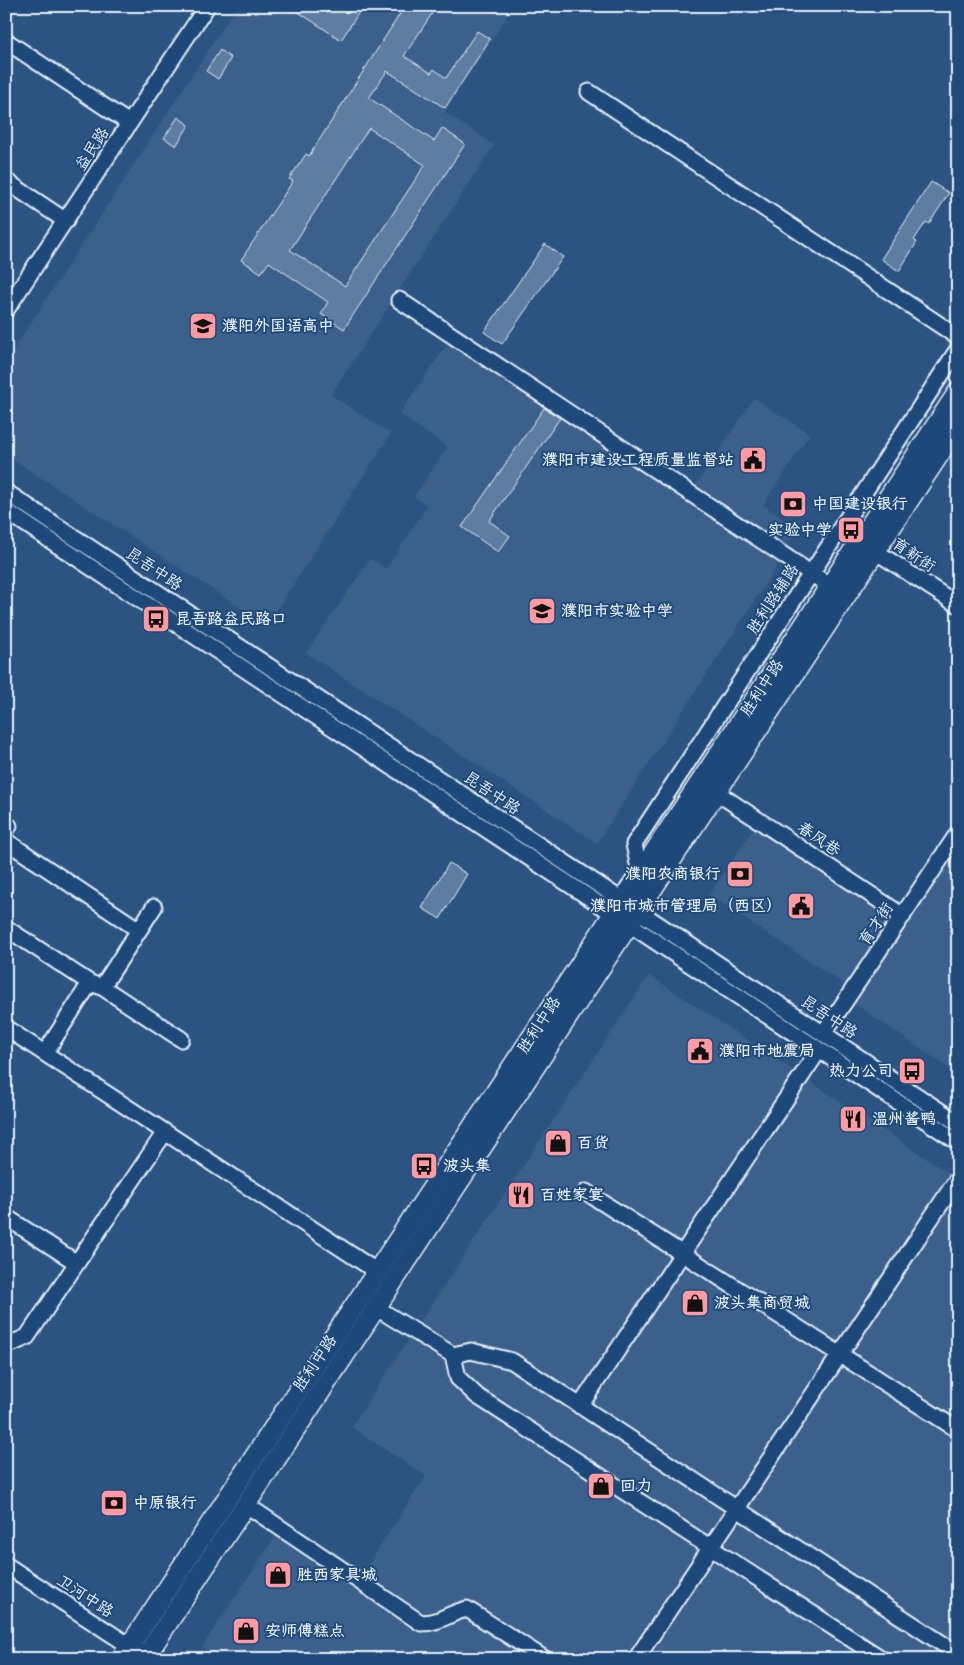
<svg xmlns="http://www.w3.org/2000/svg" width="964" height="1665" font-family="'Architects Daughter','LXGW WenKai TC',sans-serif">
<rect width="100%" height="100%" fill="#2b5482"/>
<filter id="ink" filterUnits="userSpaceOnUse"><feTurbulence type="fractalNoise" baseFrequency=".02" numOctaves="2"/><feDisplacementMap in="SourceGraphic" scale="10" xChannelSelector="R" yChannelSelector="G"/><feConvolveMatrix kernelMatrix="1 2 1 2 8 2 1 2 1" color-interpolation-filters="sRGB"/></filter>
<g filter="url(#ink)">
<path fill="#3a608b" d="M237 6H514L445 112 494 145 331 395 391 434 267 625 6 455V361Z
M450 340 780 562 597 843 306 653 370 559 386 569 427 506 414 497 447 447 399 414Z
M754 398 810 434 763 505 798 529 786 547 695 487Z
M756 825 893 917 847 986 709 895Z
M958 842V1074L850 1001Z
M649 975 958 1179V1659H220L202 1647 286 1520 364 1571 426 1476 351 1427Z"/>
<path fill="#5d7da1" stroke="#e8f1f8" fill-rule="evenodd" d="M289 6H363L341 40Z
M405 6H437L404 56 431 73 434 69 446 78 477 31 490 39 445 108 387 71 369 98 434 141 442 128 465 144 344 329 321 314 328 302 269 262 261 273 241 260 293 181 289 179 306 154 309 156ZM369 128 425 165 345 286 290 250Z
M220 50 231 58 218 79 206 71Z
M178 117 189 125 176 146 164 138Z
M931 182 949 193 929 224 926 222 914 240 917 242 899 271 881 259Z
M545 244 563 257 502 344 484 332Z
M544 408 560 418 489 521 510 536 498 552 462 527Z
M449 863 467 874 440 919 422 908Z"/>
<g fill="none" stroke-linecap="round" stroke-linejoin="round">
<g stroke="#e8f1f8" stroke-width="19">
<path id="minor" d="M6 41 129 123
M589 92 958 337
M6 181 66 221
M399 300 830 586
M6 310 207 6
M6 492 958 1123
M6 511 958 1142
M875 551 958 605
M716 792 903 916
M6 829 9 826
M6 841 139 930
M640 874 634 844 958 349
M6 928 90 983 102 987 181 1039
M102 987 154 907
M6 1028 165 1132
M823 1034 958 833
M45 1053 90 983
M586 1192 958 1430
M6 1217 77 1263
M375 1307 453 1355 471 1351 512 1361 958 1654
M6 1346 27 1337 165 1132 376 1271
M453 1355 458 1378 477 1396 882 1659
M580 1406 819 1050
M245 1504 421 1623C440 1623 449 1613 467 1609L545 1659
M6 1565 139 1652
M636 1659 958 1178"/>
</g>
<g stroke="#e8f1f8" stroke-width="22">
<path id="major" d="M121 1659 958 392
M144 1659 958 426"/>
</g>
<use href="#minor" stroke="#1f4a7a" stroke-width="15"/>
<use href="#major" stroke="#1f4a7a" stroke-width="19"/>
</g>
</g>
<defs>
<g id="school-square" transform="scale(1.4375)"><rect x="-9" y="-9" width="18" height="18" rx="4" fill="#ff9aa2" stroke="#1f4a7a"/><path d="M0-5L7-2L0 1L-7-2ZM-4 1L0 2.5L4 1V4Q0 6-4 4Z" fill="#111"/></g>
<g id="civic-square" transform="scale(1.4375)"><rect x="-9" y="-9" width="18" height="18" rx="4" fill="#ff9aa2" stroke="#1f4a7a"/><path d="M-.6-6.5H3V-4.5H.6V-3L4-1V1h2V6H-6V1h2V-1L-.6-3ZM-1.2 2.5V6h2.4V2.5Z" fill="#111"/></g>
<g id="bank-square" transform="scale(1.4375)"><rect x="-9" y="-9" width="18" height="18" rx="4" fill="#ff9aa2" stroke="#1f4a7a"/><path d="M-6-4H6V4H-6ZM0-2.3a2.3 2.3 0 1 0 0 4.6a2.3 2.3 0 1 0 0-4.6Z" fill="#111"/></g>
<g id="bus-square" transform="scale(1.4375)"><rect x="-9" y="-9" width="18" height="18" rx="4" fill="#ff9aa2" stroke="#1f4a7a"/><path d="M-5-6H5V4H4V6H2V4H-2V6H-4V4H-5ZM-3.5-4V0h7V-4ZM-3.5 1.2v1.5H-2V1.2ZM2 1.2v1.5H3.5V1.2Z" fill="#111"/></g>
<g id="restaurant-square" transform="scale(1.4375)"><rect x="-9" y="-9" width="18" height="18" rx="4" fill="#ff9aa2" stroke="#1f4a7a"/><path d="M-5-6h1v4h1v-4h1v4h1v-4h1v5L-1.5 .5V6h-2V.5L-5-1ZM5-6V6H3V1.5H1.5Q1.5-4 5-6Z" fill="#111"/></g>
<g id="shop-square" transform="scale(1.4375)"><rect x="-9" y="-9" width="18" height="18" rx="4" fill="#ff9aa2" stroke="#1f4a7a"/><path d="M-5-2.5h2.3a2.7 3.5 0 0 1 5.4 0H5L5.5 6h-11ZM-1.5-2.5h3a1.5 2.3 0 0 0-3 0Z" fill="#111"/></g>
</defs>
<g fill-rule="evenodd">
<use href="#school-square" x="203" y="326"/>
<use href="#civic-square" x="753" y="460"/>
<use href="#bank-square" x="793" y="504"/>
<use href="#bus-square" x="851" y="530"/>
<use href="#school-square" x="542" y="611"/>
<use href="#bus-square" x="156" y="619"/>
<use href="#bank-square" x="740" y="874"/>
<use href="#civic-square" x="801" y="906"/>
<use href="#civic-square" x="700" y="1051"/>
<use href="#bus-square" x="912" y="1071"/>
<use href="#restaurant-square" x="853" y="1119"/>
<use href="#shop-square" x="558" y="1143"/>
<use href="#bus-square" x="424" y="1166"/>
<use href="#restaurant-square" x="521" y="1195"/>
<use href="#shop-square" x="695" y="1303"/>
<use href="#shop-square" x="601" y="1486"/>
<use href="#bank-square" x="114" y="1503"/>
<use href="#shop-square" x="278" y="1575"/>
<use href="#shop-square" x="246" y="1631"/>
</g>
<g text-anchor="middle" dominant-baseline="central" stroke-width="4" stroke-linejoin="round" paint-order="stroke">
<g font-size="16" fill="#e8f1f8" stroke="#1f4a7a">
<text transform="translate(92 149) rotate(-57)">益民路</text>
<text transform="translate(914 555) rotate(34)">育新街</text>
<text transform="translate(154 569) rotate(34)">昆吾中路</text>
<text transform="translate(773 599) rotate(-57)">胜利路辅路</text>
<text transform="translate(762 688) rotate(-57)">胜利中路</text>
<text transform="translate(492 793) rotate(34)">昆吾中路</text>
<text transform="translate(819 839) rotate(34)">春风巷</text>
<text transform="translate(876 924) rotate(-56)">育才街</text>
<text transform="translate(829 1017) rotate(34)">昆吾中路</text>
<text transform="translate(539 1025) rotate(-57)">胜利中路</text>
<text transform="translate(315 1363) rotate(-56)">胜利中路</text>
<text transform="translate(85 1596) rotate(33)">卫河中路</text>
</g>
<g font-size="16" font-weight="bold" fill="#e8f1f8" stroke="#1f4a7a" text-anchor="start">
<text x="222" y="326">濮阳外国语高中</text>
<text x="734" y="460" text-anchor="end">濮阳市建设工程质量监督站</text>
<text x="812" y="504">中国建设银行</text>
<text x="832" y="530" text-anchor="end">实验中学</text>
<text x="561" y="611">濮阳市实验中学</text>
<text x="175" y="619">昆吾路益民路口</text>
<text x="721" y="874" text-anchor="end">濮阳农商银行</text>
<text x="782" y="906" text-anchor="end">濮阳市城市管理局（西区）</text>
<text x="719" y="1051">濮阳市地震局</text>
<text x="893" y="1071" text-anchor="end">热力公司</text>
<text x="872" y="1119">温州酱鸭</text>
<text x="577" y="1143">百货</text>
<text x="443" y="1166">波头集</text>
<text x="540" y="1195">百姓家宴</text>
<text x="714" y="1303">波头集商贸城</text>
<text x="620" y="1486">回力</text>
<text x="133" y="1503">中原银行</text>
<text x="297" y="1575">胜西家具城</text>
<text x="265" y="1631">安师傅糕点</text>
</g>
</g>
<rect width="964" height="1665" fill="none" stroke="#1f4a7a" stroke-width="25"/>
<rect x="12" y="12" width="939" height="1640" fill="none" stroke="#e8f1f8" stroke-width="2" filter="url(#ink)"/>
</svg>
